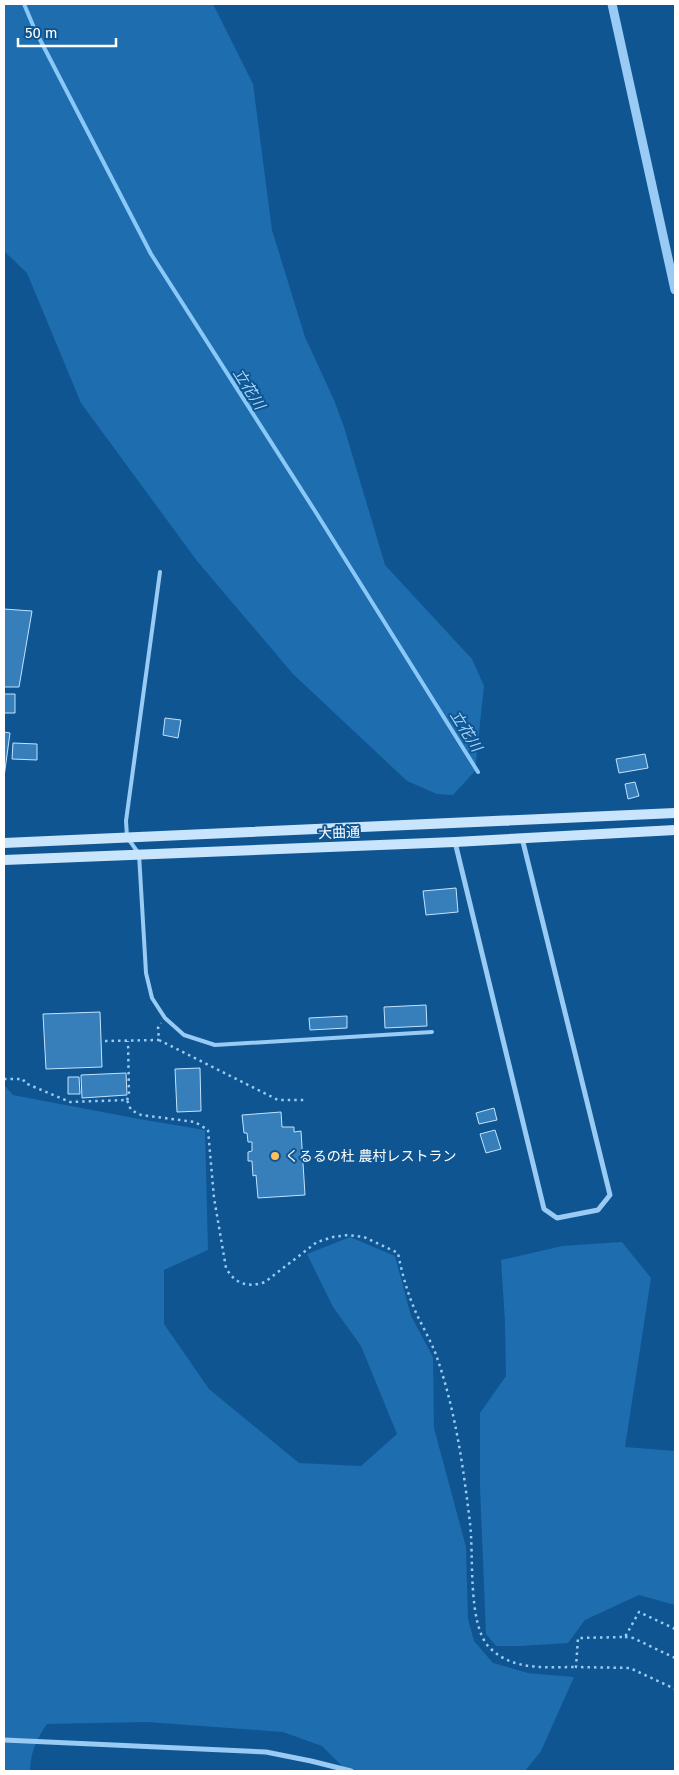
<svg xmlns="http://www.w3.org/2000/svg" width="679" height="1775" font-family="'Fira Sans','Noto Sans JP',sans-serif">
<rect width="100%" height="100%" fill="#0f5591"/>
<path fill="#1d6daf" d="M4 4H213L253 84 272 230 305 337 334 400 344 427 385 565 472 659 484 686 475 771 453 795 437 794 407 781 293 674 197 561 81 403 27 273 4 251Z
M4 1085 13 1095 139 1119 205 1130 208 1250 164 1270V1324L209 1389 299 1463 361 1466 397 1434 361 1346 333 1307 307 1254 350 1237 395 1256 411 1316 433 1357 434 1428 466 1547 468 1619 474 1641 493 1663 528 1673 574 1677 541 1751 525 1771H347L322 1746 283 1732 147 1722 47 1724C37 1738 30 1754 30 1771H4Z
M622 1242 651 1278 625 1447 675 1451V1605L639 1595 585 1620 568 1643 520 1646H496L486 1634 480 1487V1413L506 1376 505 1322 501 1260 562 1246Z"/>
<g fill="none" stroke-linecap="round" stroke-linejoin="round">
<path stroke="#8ac8f7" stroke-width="4" d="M24 4 35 30 151 254 315 511 478 772"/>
</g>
<path fill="#377fba" stroke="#c1e3fe" d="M4 609 32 611 19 687H4Z
M4 694H15V713H4Z
M165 718 181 720 178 738 163 735Z
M4 732 10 733 4 777Z
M13 743 37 744V760L12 759Z
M645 754 648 768 619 773 616 759Z
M635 782 639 796 628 799 625 784Z
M456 888 458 912 426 915 423 891Z
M426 1005 427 1026 385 1028 384 1007Z
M100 1012 102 1067 46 1069 43 1014Z
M347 1016V1028L310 1030 309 1018Z
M200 1068 201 1111 177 1112 175 1069Z
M126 1073 127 1095 82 1098 81 1075Z
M68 1077H79L80 1094H68Z
M494 1108 497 1120 479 1124 476 1113Z
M281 1112 282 1127H294V1132L301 1131 305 1195 258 1198 256 1175 253 1176 252 1161H248V1152L252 1151V1142H248L247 1133H244L242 1115Z
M495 1130 501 1149 486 1153 480 1134Z"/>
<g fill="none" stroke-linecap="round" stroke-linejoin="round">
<path stroke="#99cbf4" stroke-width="2.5" stroke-dasharray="2.5 4" stroke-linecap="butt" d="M159 1040 278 1100H305
M105 1041 159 1040 158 1028 161 1023
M4 1079H23L25 1083 70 1102 127 1100 131 1110 141 1115 195 1122 208 1130 214 1198 226 1268C235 1284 248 1288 265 1282L317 1242 333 1237 348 1235 364 1237 398 1253C402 1274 408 1295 417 1315 423 1327 430 1340 435 1352 455 1407 463 1465 470 1523 474 1554 467 1626 490 1648 513 1671 546 1667 576 1667
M127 1100 129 1095 128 1041
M675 1629 639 1612 625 1637 578 1638 576 1667 630 1668 675 1689
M625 1637 633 1638 675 1658"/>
<path stroke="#99cbf4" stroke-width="4" d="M160 572 126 821 127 837 139 854 146 973 152 998 165 1018 184 1035 215 1045 432 1032"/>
<path stroke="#99cbf4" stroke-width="5" d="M455 842 544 1209 557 1218 598 1210 610 1195 522 838
M4 1740 266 1752 311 1761 351 1771"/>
<path stroke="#99cbf4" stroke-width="9" d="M612 4 675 290"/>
<path stroke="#c9e5fd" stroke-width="10" d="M4 843 675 813
M4 860 455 842 675 830"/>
</g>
<circle fill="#ffc05c" stroke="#0f5591" stroke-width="2" cx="275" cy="1156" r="5"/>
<g text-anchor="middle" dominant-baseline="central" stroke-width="4" stroke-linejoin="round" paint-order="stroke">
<g font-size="14" fill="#fff" stroke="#0f5591">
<text transform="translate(339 833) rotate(-2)">大曲通</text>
</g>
<g font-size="14" fill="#fff" stroke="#0f5591" text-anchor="start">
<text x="285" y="1156">くるるの杜 農村レストラン</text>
</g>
<g font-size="15" font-style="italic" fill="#a5d5fb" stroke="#0f5591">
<text transform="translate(249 389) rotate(58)">立花川</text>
<text transform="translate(466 731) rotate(58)">立花川</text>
</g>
</g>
<rect width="679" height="1775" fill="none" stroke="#ffffff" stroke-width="10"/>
<path d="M18 38v8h98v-8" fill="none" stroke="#ffffff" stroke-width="2.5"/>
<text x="25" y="38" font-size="15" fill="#ffffff" stroke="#0f5591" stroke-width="4" paint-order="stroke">50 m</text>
</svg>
